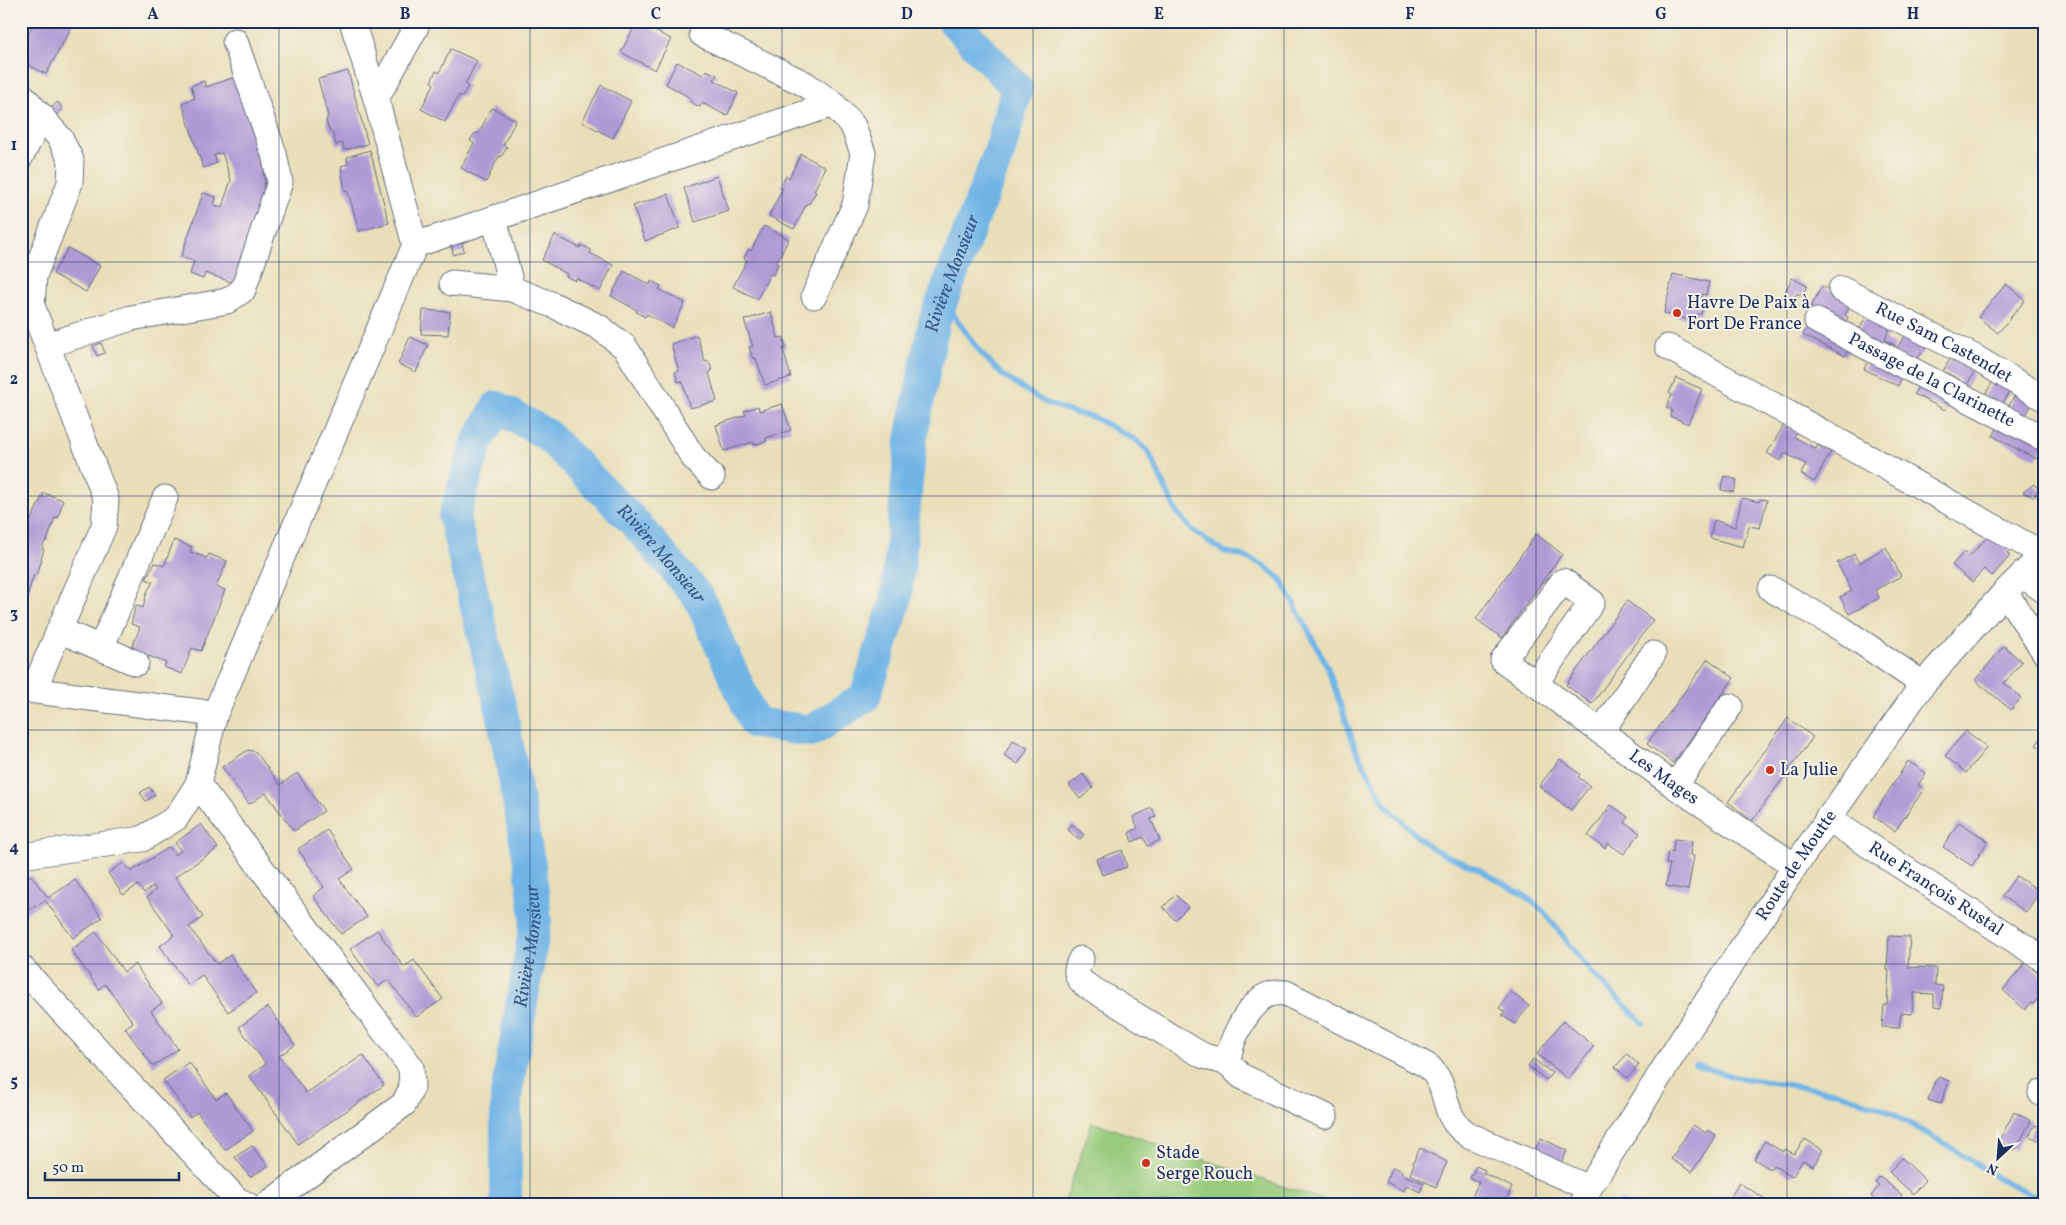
<svg xmlns="http://www.w3.org/2000/svg" width="2066" height="1225" font-family="Vollkorn,serif">
<rect width="100%" height="100%" fill="#f7f3e8"/>
<filter id="ink" filterUnits="userSpaceOnUse"><feTurbulence type="fractalNoise" baseFrequency=".02" numOctaves="2"/><feDisplacementMap in="SourceGraphic" scale="10" xChannelSelector="R" yChannelSelector="G"/><feConvolveMatrix kernelMatrix="1 2 1 2 8 2 1 2 1" color-interpolation-filters="sRGB"/></filter>
<filter id="wash" filterUnits="userSpaceOnUse"><feTurbulence type="fractalNoise" baseFrequency=".0096" numOctaves="4" result="noise"/><feDisplacementMap in="SourceGraphic" scale="20" xChannelSelector="R" yChannelSelector="G"/><feGaussianBlur stdDeviation="1.12" result="paint"/><feColorMatrix in="noise" values="0 0 0 0 0 0 0 0 0 0 0 0 0 0 0 0 0 1.4 0 .05"/><feComposite in="paint" operator="in"/></filter>
<g filter="url(#wash)">
<rect width="100%" height="100%" fill="#e8dfb9"/>
<path fill="#99cb7b" stroke="#5a7d6c" d="M1092 1122 1335 1204H1064Z"/>
<g fill="none" stroke-linecap="round" stroke-linejoin="round">
<path stroke="#70b4e6" stroke-width="5.5" d="M942 299 980 352 1002 375 1044 402 1074 413 1093 417 1136 440 1148 451 1177 513 1192 530 1223 551 1243 556 1263 565 1281 579 1327 666 1356 750 1385 804 1422 841 1437 851 1480 870 1527 897 1544 912 1592 973 1643 1023
M1696 1065 1735 1077 1836 1092 1882 1108 1937 1139 1998 1178 2045 1201"/>
<path stroke="#70b4e6" stroke-width="32" id="s1" d="M506 1204V1096L536 920 530 866 502 713 454 517 477 443 497 407 546 434 634 522 699 598 755 723 811 731 865 697 896 600 911 440 934 322 1000 150 1017 88 953 21"/>
</g>
<g id="blocks">
<path fill="#af9ad6" d="M35 21H75L46 74 21 61V47Z
M637 22 671 39 655 70 621 52Z
M451 49 477 61 465 84 468 86 462 97 459 95 445 122 421 109 434 84 431 82 436 71 439 73Z
M677 62 703 75 706 70 717 75 714 80 738 93 727 116 702 103 700 107 690 102 692 99 666 84Z
M348 71 368 144 344 150 343 143 336 145 333 134 330 130H329L326 121 328 116 318 79Z
M235 77 266 171 263 172 265 181 263 188 266 189 234 283 205 273 203 279 190 274 194 261 181 257 203 193 216 197 214 205 222 207 231 180 222 153 214 155 217 163 203 168 182 103 195 98 191 86 204 81 206 87Z
M601 85 631 101 613 138 582 122Z
M58 102 63 109 56 116 50 109Z
M492 108 516 120 503 145 507 147 501 157 499 156 486 182 461 168 474 143 470 141 475 133 478 134Z
M370 150 389 223 359 231 349 195 347 191H345L341 166 348 164 347 157Z
M801 154 825 167 814 191 816 192 809 204 807 203 794 229 769 216 783 188 781 187 786 176 789 178Z
M717 176 729 211 695 222 684 188Z
M668 194 680 228 645 241 633 206Z
M764 226 789 239 776 263 778 264 773 275 770 274 757 299 733 287 747 260 744 258 749 249 751 251Z
M555 235 580 248 581 245 591 250 590 253 613 265 600 291 576 278 575 281 566 276 567 274 542 260Z
M462 243 464 251 453 255 452 245Z
M68 248 100 266 86 292 53 274Z
M624 271 650 285 651 281 661 286 659 289 685 303 672 328 647 314 645 317 636 312 637 310 611 296Z
M1673 274 1709 282 1706 295 1702 294 1701 301H1705L1701 314H1697L1695 321 1664 313Z
M1792 278 1807 286 1802 296 1797 293 1794 299 1784 294Z
M2006 284 2025 300 1998 333 1978 317Z
M1822 286 1852 302 1845 315 1848 317 1844 325 1810 309Z
M423 310 450 312 448 335 421 334Z
M771 312 778 338 783 337 786 348 783 349 791 377 765 385 756 358 753 359 749 347 753 346 744 320Z
M1866 316 1890 326 1885 340 1895 345 1891 355 1856 337Z
M1810 321 1853 341 1845 356 1803 335Z
M1908 331 1929 344 1912 365 1894 352Z
M697 335 705 362 709 361 712 371 709 373 717 401 690 408 682 381 678 382 675 372 679 371 671 344Z
M410 337 428 345 416 372 398 364Z
M101 343 105 353 97 356 93 346Z
M1952 356 1975 370 1965 389 1957 385 1960 380 1943 371Z
M1869 360 1906 368 1898 386 1864 369Z
M1923 377 1955 393 1945 410 1914 394Z
M1676 378 1702 389 1688 424 1670 416 1672 410 1666 407 1672 395 1669 393Z
M1993 381 2010 390 2001 407 1984 397Z
M2016 393 2033 403 2023 420 2006 411Z
M782 404 791 430 766 438 767 441 754 445 753 442 724 451 716 425 746 415 744 411 758 406 759 411Z
M2002 420 2045 443 2036 459 1993 436Z
M1784 425 1797 432 1794 437 1816 449 1818 445 1831 452 1814 482 1801 474 1806 464 1785 453 1780 461 1767 453Z
M1725 476 1737 480 1734 492 1721 490Z
M2034 484 2040 491 2045 487V500L2036 494 2033 497 2023 492Z
M44 493 63 500 58 518 55 517 47 541H45L42 549 44 550 41 559 42 560 36 575 34 574 24 607 21 605V551L25 542 24 541 27 533 25 532Z
M1742 498 1759 502 1760 499 1767 500 1760 528 1749 526 1743 547 1710 538 1714 520 1735 527Z
M1536 534 1562 554 1502 638 1476 619Z
M1988 536 1994 542 1997 539 2009 550 2007 553 2010 556 1992 576 1984 569 1972 582 1952 565 1965 551 1970 556Z
M174 540 192 547 190 552 207 558 209 554 227 561 216 587 225 590 201 651 192 648 182 674 164 667 166 663 149 656 147 660 130 653 140 627 131 624 136 605 143 608 147 592 153 582 146 579 155 563 164 566Z
M1886 547 1901 576 1875 590 1879 598 1849 614 1840 597 1852 591 1837 563 1854 554 1859 563Z
M1627 601 1653 620 1592 704 1566 685Z
M2004 646 2022 662 2004 683 2021 698 2011 710 1975 680Z
M1708 659 1734 678 1673 763 1647 744Z
M1788 718 1813 737 1752 821 1728 802Z
M1966 731 1987 747 1966 773 1945 756Z
M2045 732V751L2036 745Z
M1013 740 1028 748 1018 764 1004 755Z
M248 750 256 752 280 785 297 773 324 811 294 831 266 793 249 804 222 767Z
M1560 759 1580 774 1578 777 1590 786 1571 810 1539 786Z
M1908 761 1926 773 1918 785 1924 789 1895 831 1873 816Z
M1083 774 1093 788 1080 799 1069 785Z
M149 787 155 795 146 801 140 793Z
M1611 805 1628 817 1625 823 1640 833 1624 854 1608 843 1605 848 1588 836Z
M1152 808 1156 817 1151 819 1160 840 1148 846 1143 837 1132 842 1129 833 1138 828 1133 817Z
M1959 822 1988 841 1972 866 1943 847Z
M201 824 218 848 175 877 203 917 189 927 217 964 230 955 256 993 228 1012 202 975 188 985 160 946 174 935 147 897 156 890 153 886 144 893 138 885 123 895 108 873 123 863 131 872 169 847 175 855 181 851 175 843Z
M1072 824 1084 835 1079 840 1068 830Z
M327 830 354 869 339 879 367 917 341 934 313 896 324 887 298 849Z
M1674 839 1692 841 1690 855 1694 856 1688 890 1666 886 1670 864H1666L1668 851 1673 852Z
M1122 850 1127 867 1102 875 1096 859Z
M31 875 48 898 75 880 102 918 73 938 45 900 21 916V882Z
M2016 876 2040 891 2026 912 2002 896Z
M1176 895 1188 907 1175 920 1163 907Z
M377 930 404 967 414 960 443 999 416 1017 388 979 378 987 350 949Z
M96 932 124 972 135 964 162 1003 151 1011 178 1049 153 1066 125 1028 133 1022 105 984 99 989 71 950Z
M1889 936 1910 937 1908 967 1936 968 1935 985 1943 986 1941 1008 1934 1007V994L1914 993 1912 1014 1901 1013 1899 1028 1882 1027 1884 1005H1887L1889 970H1887Z
M2026 962 2045 978 2043 988 2045 991 2033 1004 2031 1003 2025 1010 2003 990Z
M1511 992 1529 1006 1515 1024 1502 1015 1505 1012 1499 1008Z
M268 1007 295 1045 279 1056 306 1093 363 1055 384 1085 298 1144 249 1076 266 1064 239 1027Z
M1563 1021 1594 1046 1568 1079 1537 1054Z
M1627 1054 1639 1065 1627 1078 1615 1067Z
M1533 1059 1552 1073 1546 1080 1528 1066Z
M189 1062 216 1099 226 1093 253 1131 225 1150 197 1112 190 1117 163 1080Z
M1939 1077 1949 1081 1941 1104 1928 1100 1935 1081Z
M2014 1112 2031 1121 2015 1150 1999 1141Z
M1693 1125 1706 1133 1708 1130 1716 1135 1692 1172 1671 1159Z
M2035 1125 2045 1129 2041 1141 2029 1136Z
M1541 1138 1567 1151 1556 1173 1530 1160Z
M1805 1139 1823 1150 1813 1166 1803 1160 1792 1177 1773 1165 1770 1169 1754 1159 1765 1141 1783 1152 1785 1149 1794 1154Z
M252 1146 268 1166 250 1177 235 1157Z
M1420 1148 1447 1162 1436 1187 1410 1174 1414 1164 1413 1162Z
M1902 1158 1925 1180 1913 1194 1889 1172Z
M1476 1166 1485 1170 1483 1173 1512 1187 1504 1204H1476L1470 1201 1479 1182 1470 1178Z
M1393 1167 1402 1171 1401 1174 1424 1183 1420 1192 1406 1185 1404 1191 1386 1182Z
M1880 1177 1902 1195 1894 1204H1881L1871 1196 1879 1186 1875 1183Z
M1739 1183 1764 1198 1760 1204H1726Z
M1621 1199 1629 1204H1618Z"/>
</g>
</g>
<g filter="url(#ink)">
<use href="#blocks" fill-opacity="0" stroke="#636d7e" stroke-width="1"/>
<g fill="none" stroke-linecap="round" stroke-linejoin="round">
<g stroke="#636d7e" stroke-width="27">
<g id="minor">
<path d="M702 34 805 84 833 104 853 126 863 153 855 205 814 296"/>
<path d="M21 94 60 138 71 160 70 183 34 276 32 306 106 499 104 526 34 689"/>
<path d="M376 99 416 27 415 21"/>
<path d="M21 156 42 116"/>
<path d="M494 218 512 289"/>
<path d="M415 245 833 104"/>
<path d="M452 283 512 289 553 305 599 327 625 347 693 457 712 477"/>
<path id="s2" d="M1841 289 1974 357 2045 399"/>
<path id="s3" d="M1817 321 2045 439"/>
<path d="M48 345 131 318 227 301 243 290 280 182 274 154 235 41"/>
<path d="M1668 347 2043 554"/>
<path d="M2022 575 2045 591"/>
<path d="M1771 589 1842 629 1923 684"/>
<path d="M2005 592 2045 653"/>
<path d="M59 630 136 663"/>
<path d="M101 648 165 498"/>
<path id="s4" d="M1535 684 1592 602 1563 581 1503 660 1675 786 1795 866"/>
<path d="M21 689 215 714"/>
<path d="M1601 732 1653 654"/>
<path d="M198 784 411 1067 412 1087 404 1104 268 1204"/>
<path d="M1675 786 1730 706"/>
<path id="s5" d="M1827 818 2045 960"/>
<path d="M21 856 142 839 176 818 198 784 215 714 415 245 376 99 352 21"/>
<path d="M1081 959C1075 970 1075 975 1084 984L1193 1050 1204 1056 1228 1063"/>
<path d="M21 967 237 1200 246 1204"/>
<path d="M2041 1093 2045 1095"/>
<path d="M1325 1116 1241 1076 1228 1063C1229 1042 1244 1014 1260 1000 1267 993 1277 992 1286 993L1428 1066C1453 1090 1438 1116 1469 1135L1589 1188"/>
<path id="s6" d="M1582 1204 1589 1188 1687 1032 1795 866 1923 684 2005 592 2045 552"/>
</g>
</g>
<use href="#minor" stroke="#fff" stroke-width="25"/>
</g>
</g>
<path fill="none" stroke="#1b2f5e" stroke-width="1" stroke-opacity="0.55" d="M279 21V1204M530 21V1204M782 21V1204M1033 21V1204M1284 21V1204M1536 21V1204M1787 21V1204M21 262H2045M21 496H2045M21 730H2045M21 964H2045"/>
<g fill="#c8321e" stroke="#f7f3e8" stroke-width="2">
<circle cx="1677" cy="313" r="5"/>
<circle cx="1770" cy="770" r="5"/>
<circle cx="1146" cy="1163" r="5"/>
</g>
<g text-anchor="middle" dominant-baseline="central" stroke-width="4" stroke-linejoin="round" paint-order="stroke">
<g font-size="18" fill="#1b2f5e" stroke="#f7f3e8" text-anchor="start">
<text x="1687" y="303">Havre De Paix à<tspan x="1687" dy="21">Fort De France</tspan></text>
<text x="1780" y="770">La Julie</text>
<text x="1156" y="1153">Stade<tspan x="1156" dy="21">Serge Rouch</tspan></text>
</g>
<g font-size="18" fill="#1b2f5e" stroke="#f7f3e8">
<text stroke="none"><textPath href="#s2" startOffset="116">Rue Sam Castendet</textPath></text>
<text stroke="none"><textPath href="#s3" startOffset="129">Passage de la Clarinette</textPath></text>
<text stroke="none"><textPath href="#s4" startOffset="434">Les Mages</textPath></text>
<text stroke="none"><textPath href="#s6" startOffset="401">Route de Moutte</textPath></text>
<text stroke="none"><textPath href="#s5" startOffset="130">Rue François Rustal</textPath></text>
</g>
<g font-size="19" font-style="italic" fill="#355787" stroke="#f7f3e8">
<text stroke="none"><textPath href="#s1" startOffset="1789">Rivière Monsieur</textPath></text>
<text stroke="none"><textPath href="#s1" startOffset="1039">Rivière Monsieur</textPath></text>
<text stroke="none"><textPath href="#s1" startOffset="260">Rivière Monsieur</textPath></text>
</g>
</g>
<rect width="2066" height="1225" fill="none" stroke="#f7f3e8" stroke-width="55"/>
<g transform="translate(1998 1158) rotate(206)" stroke="#f7f3e8" stroke-width="4" paint-order="stroke">
<path d="M0-4L9 19L0 12L-9 19Z" fill="#1b2f5e"/>
<text y="-8" font-size="14" font-weight="bold" text-anchor="middle" fill="#1b2f5e">N</text>
</g>
<path d="M45 1172v8h134v-8" fill="none" stroke="#1b2f5e" stroke-width="2.5"/>
<text x="52" y="1172" font-size="15" fill="#1b2f5e" stroke="#f7f3e8" stroke-width="4" paint-order="stroke">50 m</text>
<rect x="28" y="28" width="2010" height="1170" fill="none" stroke="#1b2f5e" stroke-width="2"/>
<g font-size="16" text-anchor="middle" font-weight="bold" fill="#1b2f5e">
<text x="153" y="19">A</text>
<text x="405" y="19">B</text>
<text x="656" y="19">C</text>
<text x="907" y="19">D</text>
<text x="1159" y="19">E</text>
<text x="1410" y="19">F</text>
<text x="1661" y="19">G</text>
<text x="1913" y="19">H</text>
<text x="14" y="150">1</text>
<text x="14" y="384">2</text>
<text x="14" y="618">3</text>
<text x="14" y="852">4</text>
<text x="14" y="1086">5</text>
</g>
</svg>
